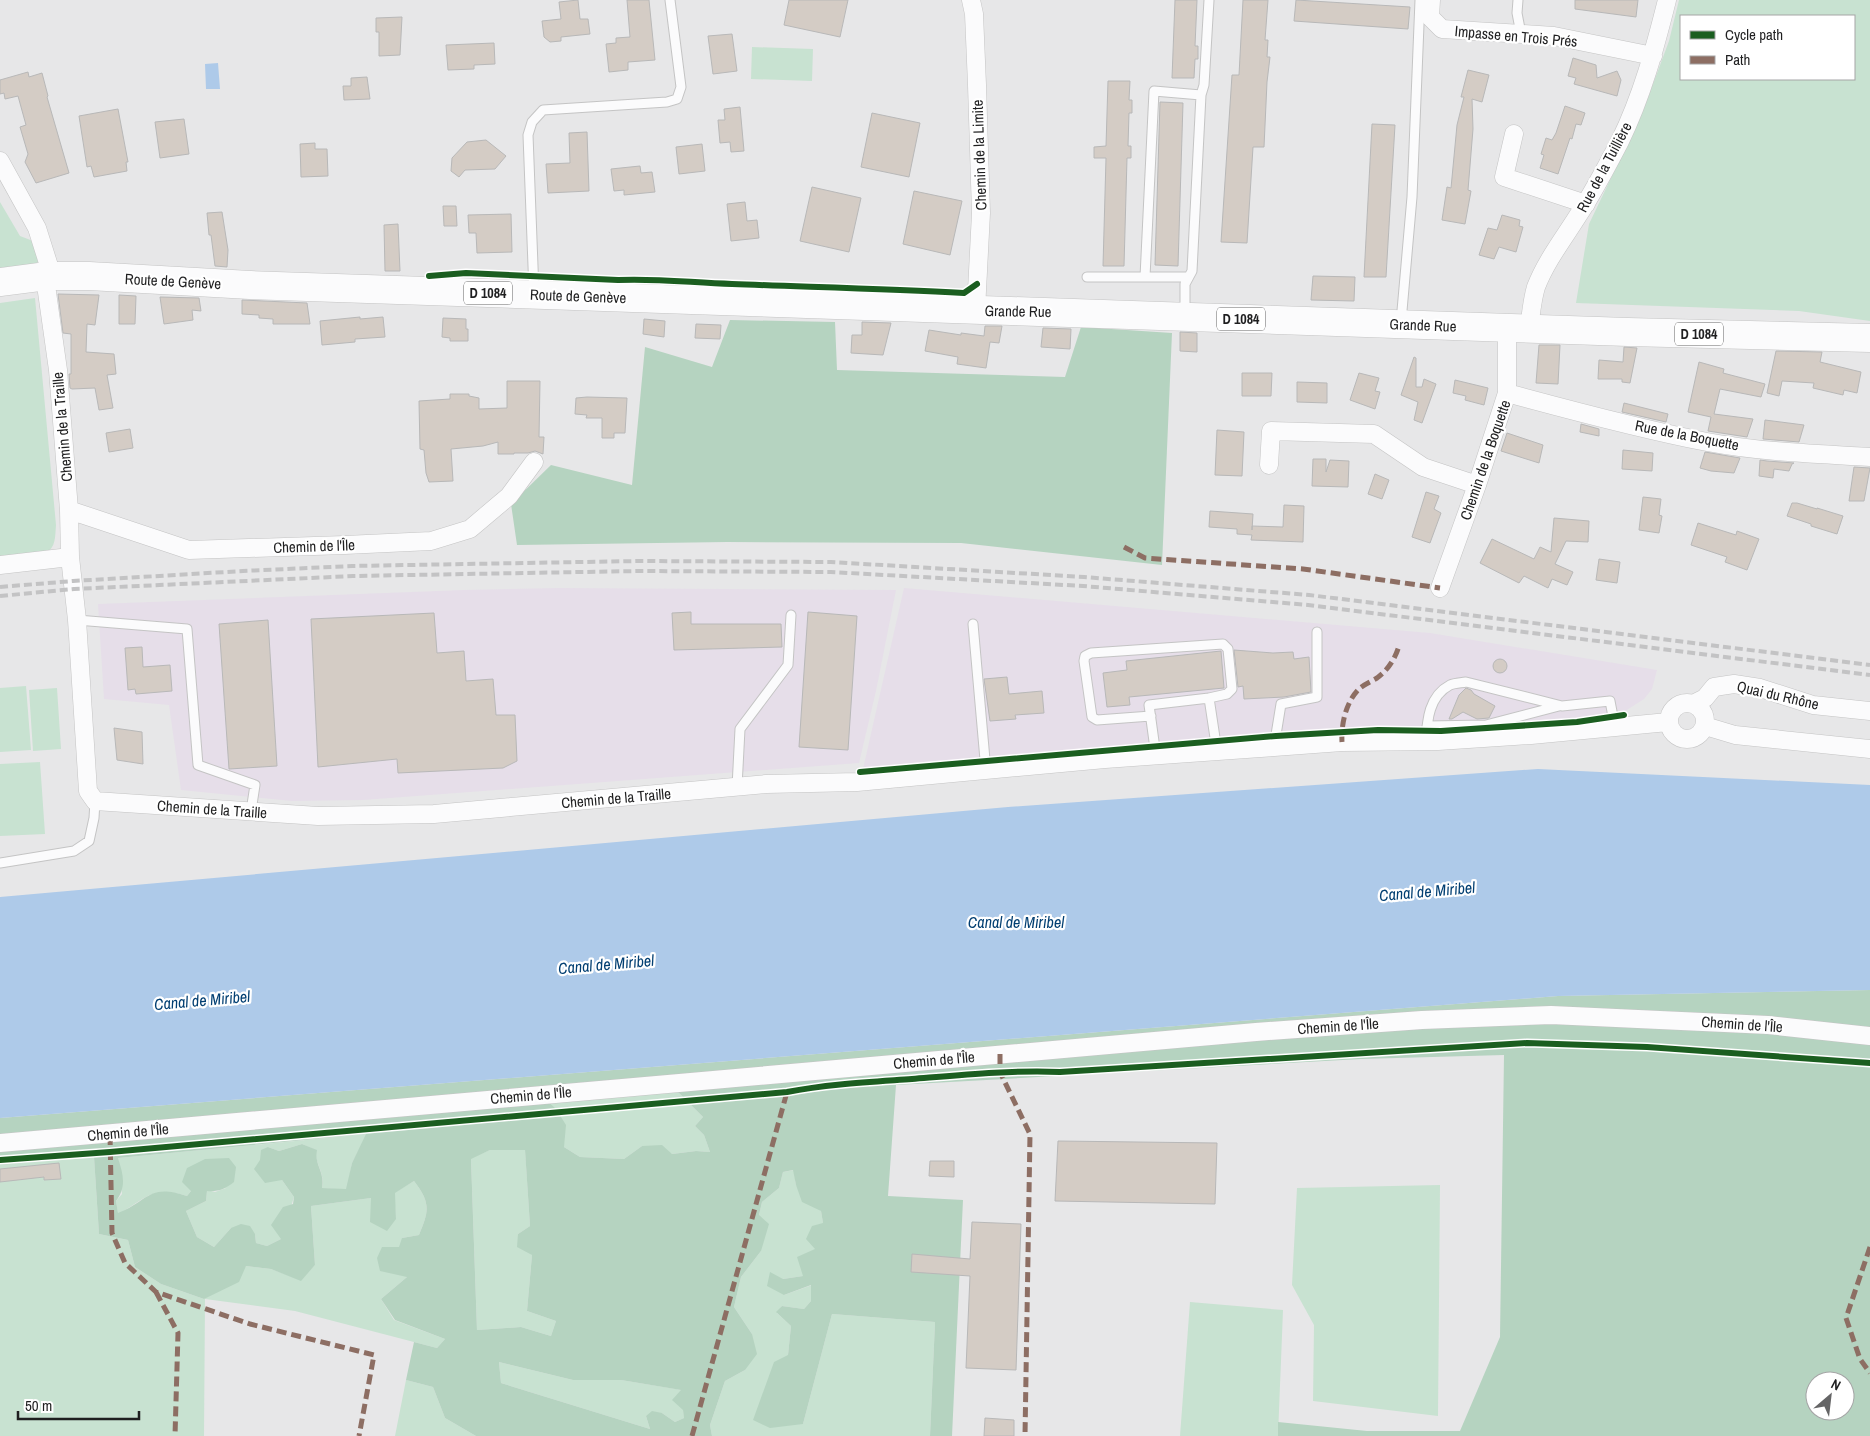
<svg xmlns="http://www.w3.org/2000/svg" width="1870" height="1436" font-family="'Archivo Narrow',sans-serif">
<rect width="100%" height="100%" fill="#e7e7e8"/>
<path fill="#e6dee9" d="M560 588 896 590 876 691 859 763 363 800 292 801 181 790 169 705 104 699 98 604 464 590Z
M904 588 1430 633 1657 670 1652 689 1644 699 1622 713 1602 716 1456 729 1402 727 1244 737 863 769Z"/>
<path fill="#c8e2d1" fill-rule="evenodd" d="M1679 0H1870V321L1799 311 1576 303 1589 224 1643 111 1669 41ZM1681 16H1854V79H1681Z
M752 47 813 49 812 81 751 79Z
M0 202 20 236 33 241 39 261 35 264 0 268Z
M35 298 56 525C55 537 56 547 46 553L0 558V303Z
M26 686 31 750 0 752V688Z
M57 688 61 749 33 751 29 690Z
M40 762 45 834 0 836V764Z
M672 1086 703 1117 695 1126 704 1135 710 1152 696 1151 672 1154 642 1146 624 1159 580 1157 564 1147 543 1097Z
M367 1134 352 1163 347 1190 322 1188C325 1171 315 1166 316 1150L302 1144 279 1151 268 1147 282 1180 294 1197 281 1239 267 1246 256 1243 255 1234 231 1228 214 1247 197 1237 186 1211 206 1201 207 1190 215 1192 226 1188 191 1191 187 1196C152 1185 147 1198 118 1214L116 1201 122 1194 118 1158Z
M525 1149 530 1226 518 1234 532 1255 527 1311 556 1321 551 1336 521 1327 477 1330 471 1158 490 1150Z
M94 1157 99 1234 128 1240 135 1267 161 1284 204 1299 246 1266 271 1269 301 1280 315 1265 311 1206 371 1198 396 1219 394 1193 414 1181C431 1203 429 1211 419 1235L402 1238 407 1277 381 1299 394 1320 445 1339 437 1348 295 1311 205 1299 204 1436H0V1165Z
M794 1170 796 1185 821 1211 823 1223 816 1249 803 1276 783 1279 784 1295 812 1285 811 1301 804 1309 782 1306 777 1313 791 1326 788 1355 803 1424 832 1314 935 1322 930 1436H712L710 1425 725 1381 745 1370 752 1334 734 1307 741 1277 761 1251 759 1215 762 1202 779 1188 783 1172Z
M1440 1185 1438 1416 1313 1401 1314 1325 1292 1285 1297 1188Z
M1190 1302 1283 1310 1278 1436H1180Z
M499 1362 573 1380H621L682 1390 684 1418 675 1422 662 1413 646 1416 650 1429 501 1383Z
M406 1380 433 1387 445 1418 476 1436H395Z"/>
<path fill="#b5d3c0" fill-rule="evenodd" d="M730 320 835 322 837 370 1065 377 1081 327 1172 333 1162 565 961 543 727 542 517 545 511 504 551 465 632 485 645 347 712 367Z
M1870 990V1436H1278V1422L1367 1431H1460L1500 1337 1504 1055 1361 1059 896 1085 888 1196 963 1200 952 1436H930L935 1322 832 1314 803 1424 770 1428 753 1420 774 1362 788 1355 791 1326 776 1312 782 1306 804 1309 811 1301V1285L784 1295 767 1286 770 1272 783 1279 803 1276 797 1257 815 1249 806 1239 812 1226 823 1223 821 1211 802 1202 796 1185 793 1170 783 1172 779 1188 762 1202 759 1215 769 1224 761 1251 741 1277 734 1307 752 1334 757 1354 745 1370 725 1381 710 1425 712 1436H476L445 1418 433 1387 406 1380 414 1342 437 1348 445 1339 395 1320 381 1299 407 1277 380 1271 377 1258 382 1247H399L402 1238 419 1235C429 1211 431 1203 414 1181L395 1193 396 1219 387 1231 370 1222 371 1198 311 1206 315 1265 301 1281 271 1269 246 1266 239 1282 204 1299 161 1284 135 1267 128 1240 99 1234 94 1157 0 1165V1118L1558 996ZM672 1086 703 1117 695 1126 704 1135 710 1152 696 1151 672 1154 662 1145 642 1146 624 1159 580 1157 564 1147 566 1125 556 1109 544 1098ZM366 1134 352 1163 346 1189 322 1188C325 1171 314 1165 317 1150L302 1144 279 1151 268 1147 261 1150 260 1160 254 1169 265 1183 282 1180 294 1197 293 1204 283 1207 271 1225 281 1239 267 1246 256 1243 255 1234 250 1226 241 1224 231 1228 214 1247 197 1237 186 1211 206 1201 207 1191C218 1192 225 1189 234 1182L236 1167 229 1158 205 1159 187 1168 182 1182 191 1191 187 1196C148 1183 149 1201 118 1213L116 1201C127 1186 123 1174 118 1158ZM490 1150H525L530 1226 518 1234 517 1247 532 1255 527 1311 556 1321 551 1336 521 1327 477 1330 471 1159ZM499 1362 573 1380H621L681 1390 672 1400 683 1410 684 1418 675 1422 662 1413 652 1411 646 1416 650 1429 501 1383ZM1815 1381H1845V1411H1815Z"/>
<path fill="#aecae9" d="M218 63 220 89H206L205 64Z
M1538 769 1870 785V990L1558 996 0 1118V897L1008 807Z"/>
<path fill="#d4ccc5" stroke="#b8b8b8" d="M578 0 580 19H588L590 34 561 37V41L550 42 544 37 542 21 561 19 559 2Z
M627 0H649L655 60 628 62V70L609 72 606 44 616 43V38L630 37Z
M789 0H848L840 37 784 25Z
M1175 0H1197L1195 46H1198V59H1195L1194 78H1172Z
M1243 0H1268L1265 40H1268L1267 57H1270L1267 82 1264 147H1253L1247 243 1221 242 1232 75H1239Z
M1296 0 1410 7 1408 29 1294 21Z
M1575 0H1638L1636 17 1575 9Z
M402 17 400 55 379 56V32H376V18Z
M732 34 737 71 713 74 708 36Z
M494 43 495 64 474 65V69L448 70 446 45Z
M1573 58 1596 65 1597 78 1617 71 1621 80 1617 96 1574 84 1576 78 1568 76Z
M1468 70 1489 75 1482 102 1472 99 1473 129 1468 190 1471 191 1465 224 1442 220 1447 187 1451 188 1457 125 1464 97H1461Z
M28 72 29 77 42 73 48 96 47 97 69 173 36 183 25 162 28 154 20 127 26 125 18 96 5 99 4 93 0 94V80Z
M367 77 370 99 344 100 343 86H351V78Z
M1108 81H1130L1129 100H1132V113H1129L1128 146H1131V158H1127L1124 266H1103L1106 158H1094V147L1106 146Z
M1160 102 1183 103 1178 266 1155 265Z
M1565 106 1585 113 1581 125 1576 124 1572 139 1570 138 1558 174 1540 168 1544 155 1541 154 1546 138 1552 140 1556 133Z
M740 107 744 151 731 152 730 142 720 143 718 120H725L724 109Z
M118 109 128 162H126L127 171 94 177 91 166 87 167 79 116Z
M872 113 920 123 909 177 861 167Z
M184 119 189 154 160 158 155 122Z
M1372 124 1395 125 1386 277H1364Z
M587 132 589 191 548 193 546 164 570 163 569 133Z
M486 140 506 156 495 169 465 170 459 177 451 171 452 158 467 142Z
M315 143V149H327L328 176 301 177 300 144Z
M702 144 705 171 679 174 676 147Z
M640 166 641 173 652 172 655 192 624 195V190L614 191 611 169Z
M812 187 861 198 849 252 800 241Z
M914 191 962 201 950 255 903 244Z
M745 202 747 221 757 220 759 238 731 241 727 204Z
M443 206H456L457 226H444Z
M222 212 228 250 227 267 215 266 211 235H209L207 213Z
M511 214 512 252 477 253 476 233H469L468 215Z
M1502 215 1520 220 1519 226 1523 227 1516 252 1499 247 1494 259 1479 255 1488 228 1497 230Z
M398 224 400 271H385L384 225Z
M1313 276 1355 277 1354 301 1311 300Z
M58 294 99 295 95 325 87 324 86 352 114 354 116 374 107 375 113 408 99 410 95 388 72 389 70 388 69 374H71V334L63 333Z
M119 295 136 296 135 324H119Z
M160 297 199 298 201 311 192 310 193 320 164 324Z
M242 300 307 303 310 324H273V319L259 318V315L242 314Z
M360 317V319L383 317 385 337 355 339V342L322 345 320 321Z
M443 318 466 319V329H468V341H450V338L442 337Z
M644 319 665 321 664 337 643 334Z
M862 322 891 323 883 355 851 353 852 335H862Z
M696 324 721 325 720 339 695 338Z
M985 326H1002L999 343 990 342 986 368 957 364 958 357 925 351 929 330 961 335V333L984 336Z
M1043 328 1071 329 1070 349 1041 347Z
M1180 332 1197 333V352L1180 351Z
M1539 345H1560L1558 384 1536 383Z
M1624 347 1637 348 1630 383 1622 382V379H1598L1599 360 1623 362Z
M1776 351 1822 352 1820 362 1861 372 1857 393 1844 390 1843 395 1813 388 1814 383 1782 381 1779 396 1767 393Z
M1414 357 1416 358V387H1422L1424 379 1436 384 1422 423 1414 420 1418 402 1401 395Z
M1699 362 1724 369 1723 373 1765 384 1761 397 1720 389 1714 414 1753 419 1747 437 1708 431 1711 417 1688 412Z
M1242 373H1272L1271 396H1242Z
M1359 373 1379 378 1375 391 1380 392 1375 409 1350 400Z
M1455 380 1488 388 1484 405 1465 400 1466 396 1453 393Z
M507 381H540L539 437H544L543 454 535 451 528 453H514V454H498V442L483 446 451 449 453 481 429 482 426 473 424 450 420 449 419 401 450 399V394H469V396L479 398V409L507 408Z
M1297 382 1327 383V403L1297 402Z
M587 397 627 398 625 433H614V438H602V418H586L587 415 575 414 576 398Z
M1624 403 1668 414 1666 422 1622 412Z
M1765 420 1804 425 1799 442 1763 439Z
M1581 424 1599 429V436L1580 432Z
M130 429 133 448 109 452 106 433Z
M1217 430 1244 432 1242 476 1215 475Z
M1507 433 1543 445 1539 463 1501 451Z
M1623 450 1653 453 1652 471 1622 469Z
M1705 452 1740 458 1734 473 1711 471 1700 468Z
M1313 459H1326V472L1330 460 1349 461 1348 487 1312 486Z
M1760 460 1767 461 1794 463 1792 464 1789 471 1774 469 1773 478 1759 476Z
M1854 467 1870 468 1864 501H1849Z
M1375 474 1389 480 1382 499 1368 494Z
M1426 492 1439 496 1434 509 1441 513 1430 543 1412 537Z
M1643 497 1661 499 1659 515 1662 516 1659 533 1639 530Z
M1792 503H1797L1817 509V508L1843 516 1837 534 1811 526V524L1787 516Z
M1284 505 1304 506 1303 542 1251 540 1252 535 1237 534V529L1209 527 1210 511 1253 514 1252 530V526L1283 527Z
M1554 518 1589 521 1588 542 1566 541 1555 564 1573 572 1567 585 1552 579 1548 588 1524 576 1519 583 1480 563 1492 539 1534 559 1540 547 1551 552Z
M1698 523 1736 535 1737 531 1759 539 1747 570 1725 562 1727 557 1691 545Z
M1599 559 1620 562 1617 583 1596 580Z
M691 612V624H781L782 647 674 650 672 613Z
M808 612 857 616 848 750 799 747Z
M434 613 437 653 464 651 466 681 493 679 496 715H515L517 761 503 768 398 773 397 759 318 767 311 619Z
M268 620 277 766 229 769 219 624Z
M142 647 143 667 170 665 172 691 136 694 135 689 128 690 125 648Z
M1234 650 1273 653 1293 652 1294 659 1309 657 1311 692 1284 697 1244 699 1243 686 1238 687Z
M1221 651 1224 688 1129 697 1130 705 1107 707 1103 673 1127 670 1126 661Z
M1493 666a7 7 0 1 1 14 0a7 7 0 1 1-14 0Z
M1007 677 1009 694 1042 691 1044 713 1015 715 1016 719 990 721 984 679Z
M1466 688 1471 690 1474 694 1495 706 1489 718 1477 719 1463 712 1452 719H1449L1459 695Z
M114 728 142 732 143 764 117 760Z
M1058 1141 1217 1143 1215 1204 1055 1201Z
M930 1161H954V1177L929 1176Z
M59 1163 61 1179 44 1180V1177L0 1182V1169Z
M972 1222 1021 1224 1016 1370 966 1368 970 1276 911 1272 912 1254 970 1259Z
M985 1418 1014 1420V1436H984Z"/>
<g fill="none" stroke-linecap="round" stroke-linejoin="round">
<g stroke="#c4c4c4" stroke-width="11">
<path id="service" d="M1518 0 1517 13 1521 34
M1201 95 1204 85 1209 0
M1087 277H1188
M1145 277 1154 91 1201 95 1192 271 1185 284V314
M534 292 528 135 532 122 543 110 667 102 677 99 681 87 670 0
M1401 322 1412 197 1420 0
M77 620 187 629 198 765 255 785 251 811
M973 624 986 771
M1151 716 1097 720 1092 717 1084 661 1085 656 1091 653 1223 644 1228 649 1232 689 1227 694 1209 698
M1427 726 1486 725 1559 706
M1426 741C1427 720 1429 696 1450 685 1455 683 1461 683 1466 682L1562 706 1610 701 1615 727
M1274 747 1281 704 1317 697V632
M1156 756 1149 705 1209 698 1217 751
M737 787 740 729 788 665 791 615
M0 863 74 851 89 841 94 818 95 801"/>
</g>
<g stroke="#c4c4c4" stroke-width="19">
<path id="minor" d="M971 0 974 14 977 85 981 213 976 310
M1431 0 1430 17 1442 29 1554 36 1653 56
M1514 134 1504 177 1586 204
M0 161 37 228 49 266 46 285 58 370 69 510 70 557 77 620 88 791 95 801 318 816 434 814 766 784 857 782 1105 759 1274 747 1342 742 1438 741 1531 735 1668 722
M1529 328C1531 315 1532 300 1536 287 1546 261 1564 238 1579 214 1594 191 1607 166 1620 141 1642 96 1655 48 1667 0
M1507 393C1573 411 1640 429 1707 442 1760 452 1816 454 1870 457
M1269 465 1271 431 1374 434 1423 467 1477 485
M69 510 189 550 345 545 431 541 470 529 509 496 534 462
M0 565 70 557
M1440 588 1477 485 1507 393V327
M1669 721a18 18 0 1 1 36 0a18 18 0 1 1-36 0Z
M1693 704 1705 698 1714 687 1734 684 1760 688 1813 705 1870 711
M1705 726 1735 735 1870 749
M0 1143 1256 1032 1422 1020 1551 1015 1768 1025 1870 1036"/>
</g>
<g stroke="#c4c4c4" stroke-width="29">
<path id="primary" d="M0 282 47 276H89L250 285 1628 332 1870 338"/>
</g>
<use href="#service" stroke="#fbfbfc" stroke-width="9"/>
<use href="#minor" stroke="#fbfbfc" stroke-width="18"/>
<use href="#primary" stroke="#fbfbfc" stroke-width="28"/>
<path stroke="#c3c3c4" stroke-width="4" stroke-dasharray="8 4" stroke-linecap="butt" d="M0 587 73 581 243 571 352 566 639 561 831 562 1084 577 1309 595 1870 665
M0 596 74 589 353 576 639 571 831 572 1083 586 1308 605 1870 675"/>
<path stroke="#8d6e63" stroke-width="5" stroke-dasharray="10 5" stroke-linecap="butt" d="M1124 547 1145 558 1303 569 1440 588
M1342 742C1341 724 1346 701 1360 688 1365 684 1372 681 1377 678 1388 670 1395 659 1399 646
M1000 1054V1072L1030 1134 1025 1436
M110 1135 112 1233 125 1263 156 1292 250 1324 374 1355 359 1436
M1870 1247 1846 1318 1860 1359 1870 1373
M156 1292 178 1333 175 1436
M692 1436 787 1092"/>
<g stroke="#fff" stroke-width="9">
<path id="cycleway" d="M429 276 466 273 618 280C656 278 694 283 732 284 809 287 887 289 964 293L977 284
M860 772 1276 736 1378 730 1441 731 1577 722 1624 715
M0 1160 110 1152 787 1092C828 1084 870 1082 912 1079 961 1075 1011 1070 1060 1072L1527 1043 1647 1047 1870 1063"/>
</g>
<use href="#cycleway" stroke="#1b5e20" stroke-width="6"/>
</g>
<g text-anchor="middle" dominant-baseline="central" stroke-width="4.5" stroke-linejoin="round" paint-order="stroke">
<g fill="#fff" stroke="#626263" stroke-width="1">
<rect x="464" y="281.5" width="48" height="23" rx="4"/>
<rect x="1217" y="307.5" width="48" height="23" rx="4"/>
<rect x="1675" y="322.5" width="48" height="23" rx="4"/>
</g>
<g font-size="14" font-weight="bold" fill="#1f1f20">
<text x="488" y="293">D 1084</text>
<text x="1241" y="319">D 1084</text>
<text x="1699" y="334">D 1084</text>
</g>
<g font-size="15" fill="#1f1f20" stroke="#fff">
<text transform="translate(1516 36) rotate(5)">Impasse en Trois Prés</text>
<text transform="translate(979 155) rotate(-92)">Chemin de la Limite</text>
<text transform="translate(1604 167) rotate(-62)">Rue de la Tuillière</text>
<text transform="translate(173 281) rotate(3)">Route de Genève</text>
<text transform="translate(578 296) rotate(2)">Route de Genève</text>
<text transform="translate(1018 311) rotate(1)">Grande Rue</text>
<text transform="translate(1423 325) rotate(2)">Grande Rue</text>
<text transform="translate(62 427) rotate(-95)">Chemin de la Traille</text>
<text transform="translate(1687 435) rotate(11)">Rue de la Boquette</text>
<text transform="translate(1485 460) rotate(-71)">Chemin de la Boquette</text>
<text transform="translate(314 546) rotate(-2)">Chemin de l'Île</text>
<text transform="translate(1778 695) rotate(13)">Quai du Rhône</text>
<text transform="translate(616 798) rotate(-5)">Chemin de la Traille</text>
<text transform="translate(212 809) rotate(4)">Chemin de la Traille</text>
<text transform="translate(1742 1024) rotate(4)">Chemin de l'Île</text>
<text transform="translate(1338 1026) rotate(-4)">Chemin de l'Île</text>
<text transform="translate(934 1060) rotate(-5)">Chemin de l'Île</text>
<text transform="translate(531 1095) rotate(-5)">Chemin de l'Île</text>
<text transform="translate(128 1132) rotate(-5)">Chemin de l'Île</text>
</g>
<g font-size="16" font-style="italic" fill="#023f72" stroke="#fff">
<text transform="translate(1427 891) rotate(-5)">Canal de Miribel</text>
<text x="1016" y="922">Canal de Miribel</text>
<text transform="translate(606 964) rotate(-5)">Canal de Miribel</text>
<text transform="translate(202 1000) rotate(-5)">Canal de Miribel</text>
</g>
</g>
<rect x="1680" y="15" width="175" height="65" fill="#ffffff" stroke="#a5a5a6"/>
<rect x="1690" y="31" width="25" height="8" fill="#1b5e20" stroke="#a5a5a6"/>
<text x="1725" y="40" font-size="15" fill="#1f1f20">Cycle path</text>
<rect x="1690" y="56" width="25" height="8" fill="#8d6e63" stroke="#a5a5a6"/>
<text x="1725" y="65" font-size="15" fill="#1f1f20">Path</text>
<g transform="translate(1830 1396) rotate(28)"><circle r="24" fill="#ffffff" stroke="#a5a5a6"/>
<path d="M0-4L9 19L0 12L-9 19Z" fill="#656566"/>
<text y="-8" font-size="14" font-weight="bold" text-anchor="middle" fill="#1f1f20">N</text>
</g>
<path d="M18 1411v8h121v-8" fill="none" stroke="#1f1f20" stroke-width="2.5"/>
<text x="25" y="1411" font-size="15" fill="#1f1f20" stroke="#ffffff" stroke-width="4" paint-order="stroke">50 m</text>
</svg>
